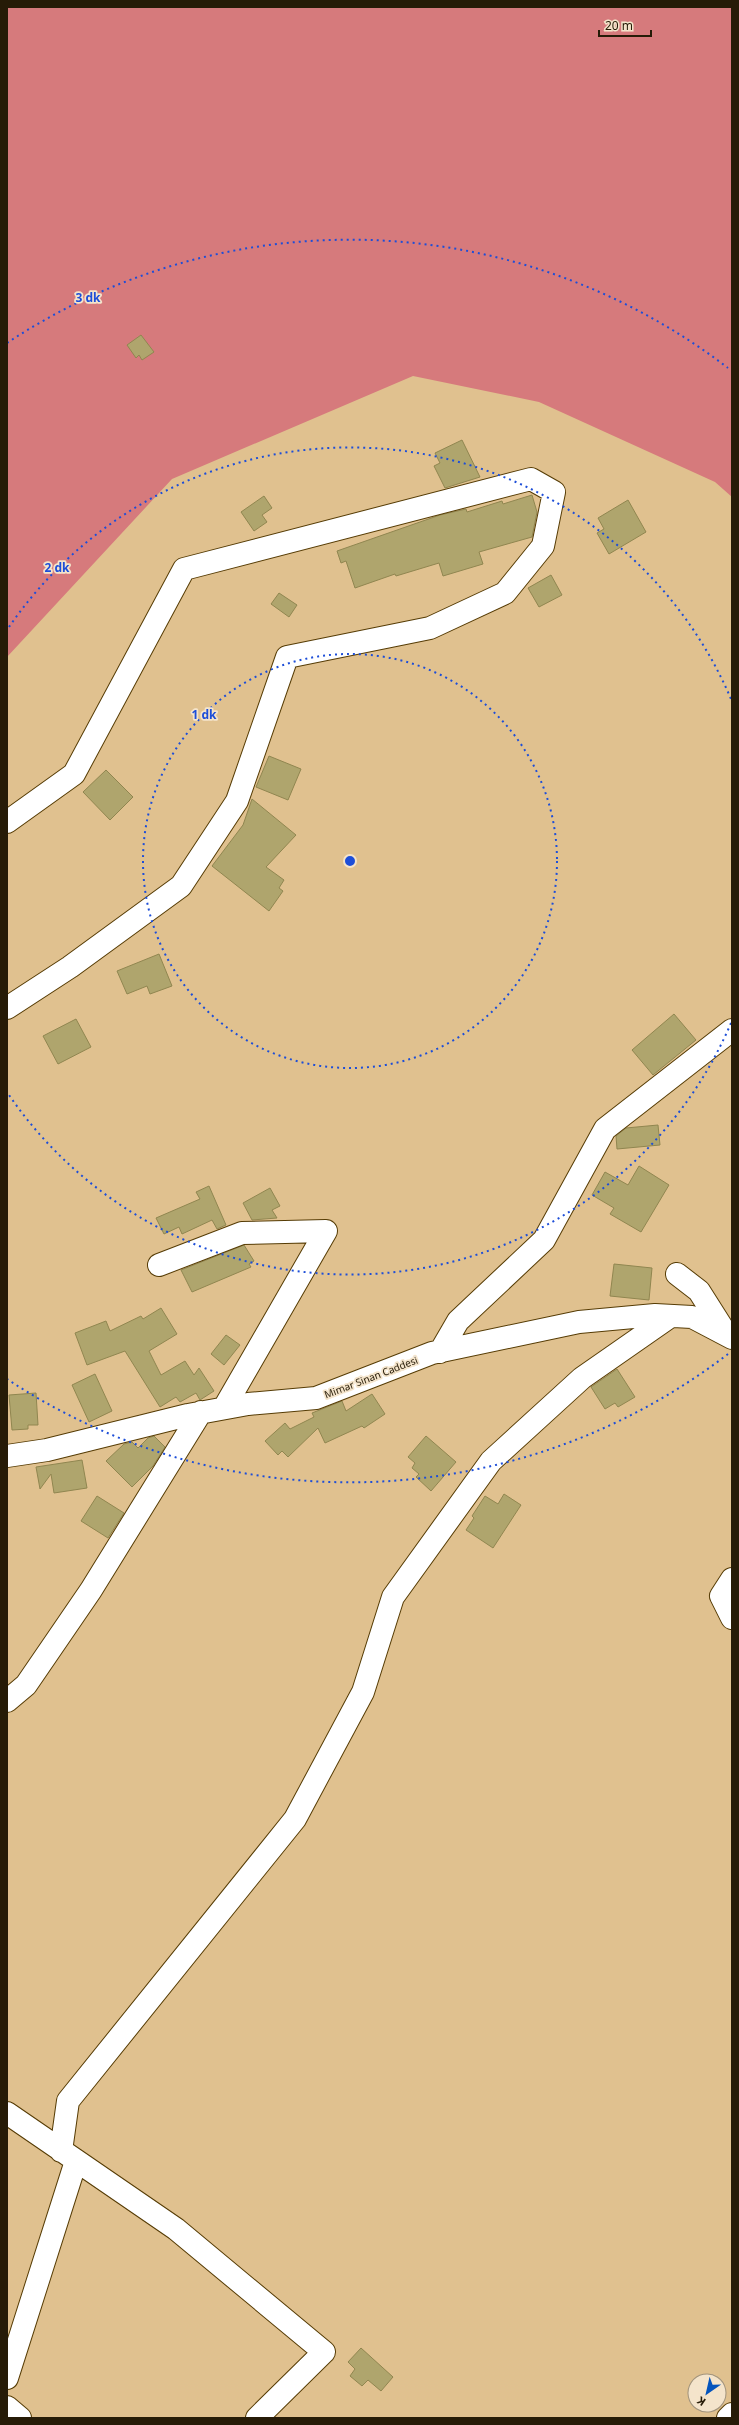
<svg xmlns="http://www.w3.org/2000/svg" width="739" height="2425" font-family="'Noto Sans',sans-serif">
<rect width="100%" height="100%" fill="#e0c18f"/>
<path fill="#d67a7c" d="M7 7H732V497L715 482 539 402 413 376 172 479 7 657Z"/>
<path fill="#afa56d" stroke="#908650" d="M141 335 154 352 142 360 139 355 136 358 127 345Z
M462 440 480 477 445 488 434 466 440 463 435 453Z
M532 495 537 512 532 537 479 552 483 564 443 576 439 563 396 576 395 574 355 588 346 561 341 563 337 551 440 515 466 509 467 512 502 501 503 504Z
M264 496 272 508 262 515 267 522 254 531 241 512Z
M628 500 646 532 609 554 597 533 604 529 598 518Z
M551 575 562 595 539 607 528 588Z
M279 593 297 605 289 617 271 604Z
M269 756 301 769 288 800 256 787Z
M106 770 133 797 110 820 83 792Z
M252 799 296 835 266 867 284 880 279 888 283 891 269 911 212 866 243 825Z
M159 954 172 986 150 994 147 986 127 994 117 971Z
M674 1014 696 1040 653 1075 632 1050Z
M76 1019 91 1047 58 1064 43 1036Z
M658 1125 660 1145 617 1149 616 1136 626 1128Z
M639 1166 669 1185 641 1232 610 1214 614 1208 592 1195 605 1172 628 1185Z
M209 1186 226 1225 217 1229 212 1220 182 1234 179 1227 164 1234 156 1218 200 1199 196 1192Z
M270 1188 280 1206 272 1210 277 1218 252 1220 243 1203Z
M244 1245 254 1261 249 1264 251 1267 192 1292 181 1270Z
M614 1264 652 1268 649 1300 610 1296Z
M161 1308 177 1334 149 1351 161 1375 185 1361 194 1375 199 1368 214 1391 200 1400 196 1393 180 1402 176 1397 160 1407 125 1351 87 1365 75 1333 106 1321 110 1331 141 1316 143 1319Z
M226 1335 240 1345 224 1365 211 1354Z
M617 1369 635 1397 618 1407 615 1403 605 1409 591 1387Z
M95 1374 112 1411 89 1422 72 1385Z
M36 1393 38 1425H28V1429L12 1430 9 1395Z
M372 1394 385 1414 364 1428 362 1426 325 1443 318 1428 288 1457 282 1451 278 1455 265 1441 285 1423 290 1429 314 1417 312 1413 342 1401 346 1411Z
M154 1436 165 1447 153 1466 132 1487 106 1461 124 1444 132 1442 138 1448 148 1438Z
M426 1436 456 1462 431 1491 416 1477 419 1474 412 1468 415 1463 408 1457Z
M82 1460 87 1488 54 1493 51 1474 40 1489 36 1467Z
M504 1494 521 1505 493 1548 466 1530 474 1518 472 1516 485 1496 498 1504Z
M97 1496 124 1513 108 1538 81 1521Z
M361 2348 393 2377 381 2391 368 2380 362 2386 350 2376 355 2369 348 2362Z"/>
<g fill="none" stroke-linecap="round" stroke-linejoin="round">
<g stroke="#563c05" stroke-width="24">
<path id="minor" d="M7 822 74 774 184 569 531 479 554 492 543 546 505 593 430 628 287 657 237 801 181 886 70 967 7 1008
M159 1265 242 1233 326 1231 224 1408
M677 1274 699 1291 725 1332
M440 1352 458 1321 544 1240 605 1129 732 1030
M7 1456 47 1450 188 1415 248 1404 316 1398 432 1353 579 1322 655 1315 692 1317 732 1338
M732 1579 721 1596 732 1618
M7 1701 26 1685 91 1590 201 1412
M7 2113 176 2229 324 2352 257 2418
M61 2151 68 2101 295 1819 363 1692 393 1597 491 1461 582 1378 671 1316
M7 2378 76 2161
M7 2407 20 2418
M728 2418 732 2414"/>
</g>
<use href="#minor" stroke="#fff" stroke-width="22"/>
</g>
<g fill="none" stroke="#1d4ed8" stroke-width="2" stroke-dasharray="2 4">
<circle cx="350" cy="861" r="207"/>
<path d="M731 1023A414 414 0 0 1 9 1095M9 627A414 414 0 0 1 731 699"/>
<path d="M728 1354A621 621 0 0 1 7 1379M7 343A621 621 0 0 1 728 368"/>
</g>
<g text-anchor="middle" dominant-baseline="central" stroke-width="3.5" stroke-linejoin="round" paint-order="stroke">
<g font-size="10" fill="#261b07" stroke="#f4e4cb">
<text transform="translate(371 1377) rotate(-21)">Mimar Sinan Caddesi</text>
</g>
</g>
<circle cx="350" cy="861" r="6" fill="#1d4ed8" stroke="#f4e4cb" stroke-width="2"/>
<g font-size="12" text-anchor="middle" font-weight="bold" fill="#1d4ed8" stroke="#f4e4cb" stroke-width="3.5" stroke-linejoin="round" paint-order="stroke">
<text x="88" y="302">3 dk</text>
<text x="57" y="572">2 dk</text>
<text x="204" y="719">1 dk</text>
</g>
<rect width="739" height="2425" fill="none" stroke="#261b07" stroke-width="16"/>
<g transform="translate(707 2393) rotate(214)"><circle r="19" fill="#f4e4cb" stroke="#a2947d"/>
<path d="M0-3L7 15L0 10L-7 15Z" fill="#0454bd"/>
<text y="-6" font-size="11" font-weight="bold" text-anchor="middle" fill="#261b07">K</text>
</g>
<path d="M599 30v6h52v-6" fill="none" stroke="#261b07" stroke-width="2"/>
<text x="605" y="30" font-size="12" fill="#261b07" stroke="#f4e4cb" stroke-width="3" paint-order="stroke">20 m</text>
</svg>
